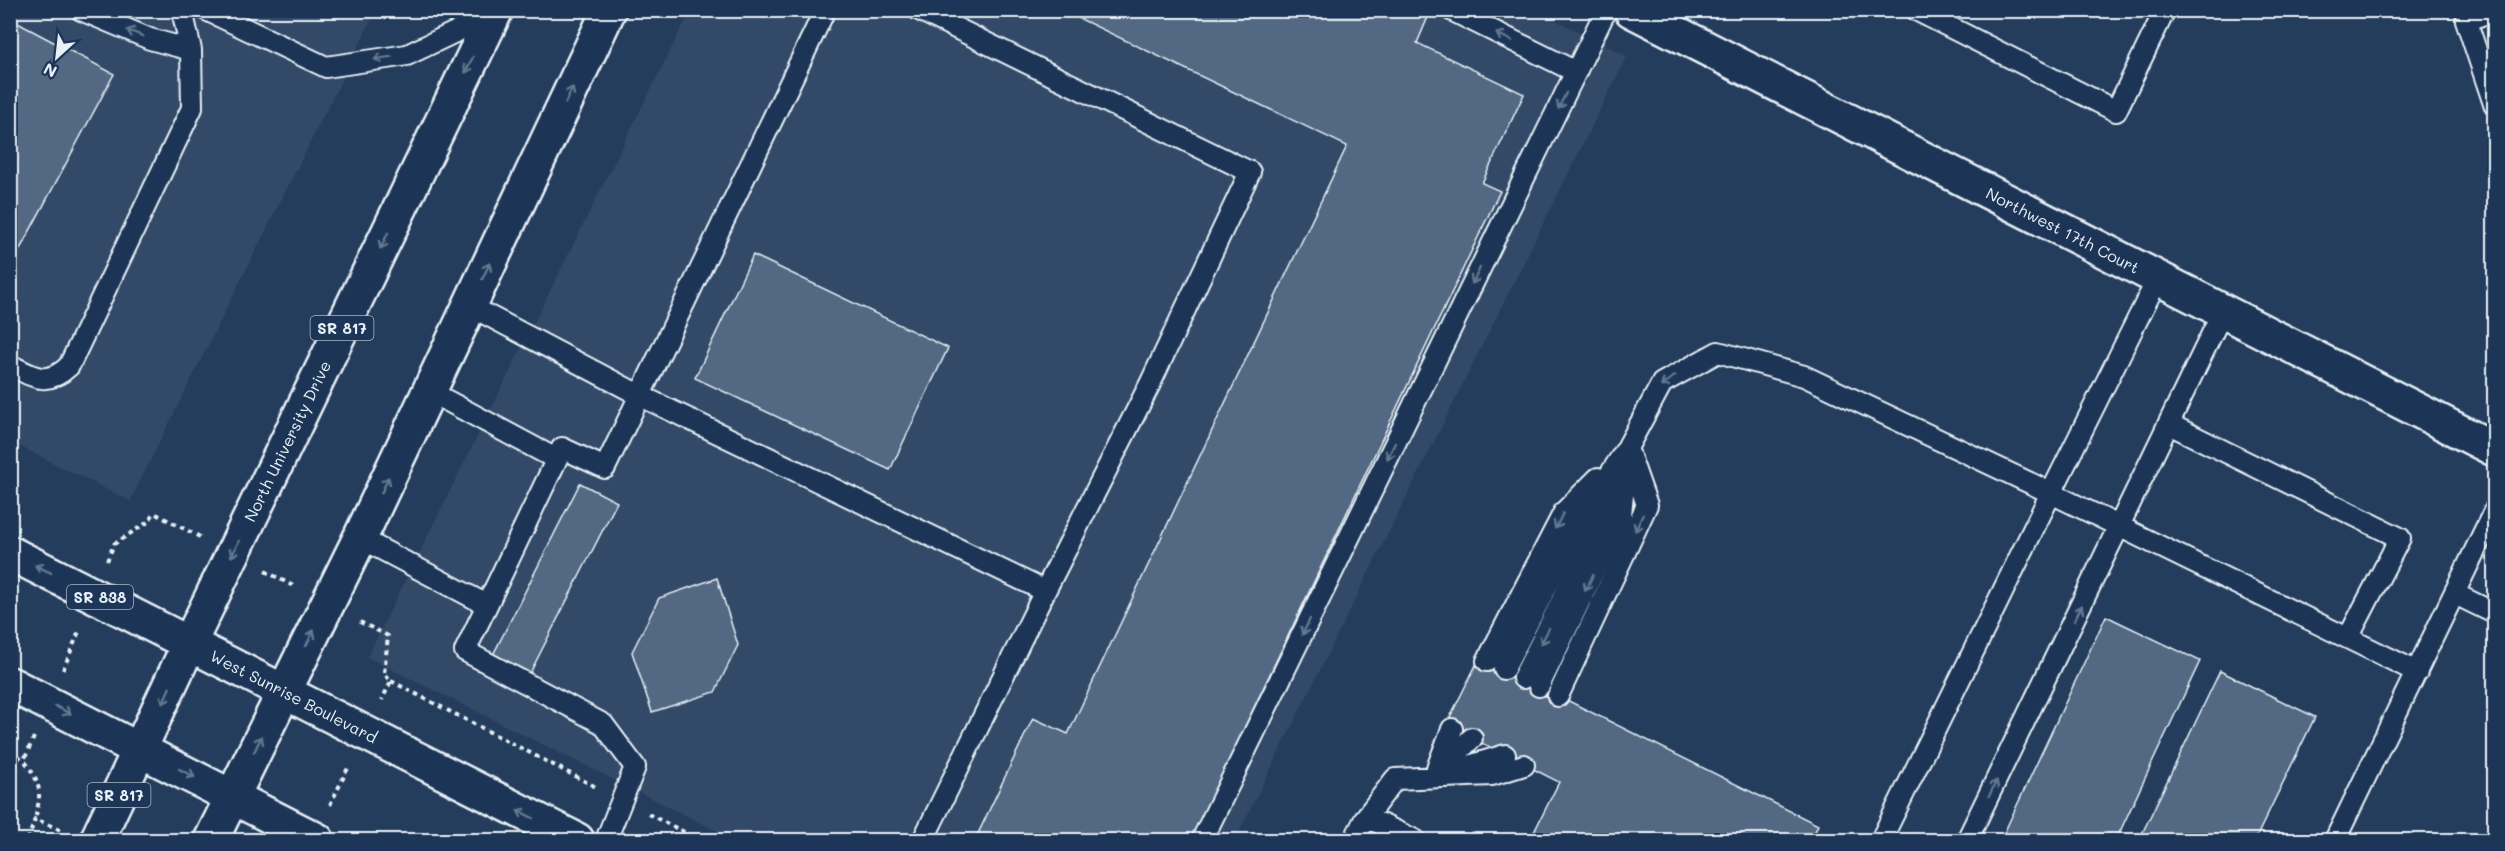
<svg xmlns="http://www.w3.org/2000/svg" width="2505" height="851" font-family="Mali,sans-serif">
<rect width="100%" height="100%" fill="#253d5d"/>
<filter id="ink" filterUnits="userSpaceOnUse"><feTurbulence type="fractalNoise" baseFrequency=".0167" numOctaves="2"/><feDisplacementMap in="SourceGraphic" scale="12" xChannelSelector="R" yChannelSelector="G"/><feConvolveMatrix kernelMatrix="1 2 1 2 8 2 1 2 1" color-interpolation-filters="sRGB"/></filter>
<g filter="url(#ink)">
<path fill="#334a68" d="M10 11H376L130 501 11 442Z
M690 11H1537L1627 56 1235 840H735L367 657Z"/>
<path fill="#536782" stroke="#e8f1f8" stroke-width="1.5" d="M1077 10H1414L1428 17 1417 43 1524 94 1482 183 1500 191 1191 840H975L1033 718 1068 734 1347 146 1074 16Z
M10 19 114 74 11 266H10Z
M753 255 948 348 890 470 695 378Z
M580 483 617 502 530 673 493 655Z
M717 578 738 645 715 692 652 712 632 652 659 598Z
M2106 616 2200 661 2116 840H2021L2004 833Z
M1480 657 1818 825 1811 840H1530L1559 782 1446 725Z
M2220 671 2315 717 2255 840H2139Z"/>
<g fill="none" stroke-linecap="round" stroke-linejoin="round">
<g stroke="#e8f1f8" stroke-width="24">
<path id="lane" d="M81 10 150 39 191 50
M206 10 326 67 407 55 495 13
M919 10 1250 172 1150 384 1045 591 923 840
M1451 10 1576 72
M1916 10 2116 111 2165 10
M2494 11 2466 20 2494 104
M2158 278 2051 493 2417 672
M470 306 641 396 1045 591
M10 365C34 377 47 387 69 366L192 108 191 50 182 10
M429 391 556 459
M2169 424 2400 538 2348 638
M360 538 487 605
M2455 594 2494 613
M1487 661 1564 512 1598 478
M1504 669 1583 516 1627 448 1662 383 1718 352 1804 376 2051 493 1881 840
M1523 678 1600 525 1617 476
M1539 686 1621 515 1627 454
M1558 696 1647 505 1627 448
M1437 768 1452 729
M1459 769 1505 755
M1436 774 1472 738
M1366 817 1415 840
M606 840 635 767 603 724 465 651 562 448 605 468 825 10
M1202 840 1606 10
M1354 840 1366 817 1395 779 1492 775 1524 765
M1967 840 2223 311
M2335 840 2494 511"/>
</g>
<g stroke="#e8f1f8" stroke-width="38">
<path id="street" d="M1631 10 2494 449"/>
</g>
<g stroke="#e8f1f8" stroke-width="38">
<path id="primary" d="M97 840 190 642 496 10
M211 840 360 538 609 10"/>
</g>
<g stroke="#e8f1f8" stroke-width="38">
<path id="highway" d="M10 553 577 840
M10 684 317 840"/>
</g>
<path stroke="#e8f1f8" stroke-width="4" stroke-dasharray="4.5 4.5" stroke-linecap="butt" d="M107 561 114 544 148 522 154 513 200 537
M265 571 295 587
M360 622 388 636 384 674 391 681 382 700
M63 670 80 629
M391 681 596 787
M34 737 24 760C41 783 42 791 35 819
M10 751 24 760
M330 805 349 766
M648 814 700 840
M28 840 35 819 63 831"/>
<use href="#lane" stroke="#1d3557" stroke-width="20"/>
<use href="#street" stroke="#1d3557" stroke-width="33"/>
<use href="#primary" stroke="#1d3557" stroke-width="33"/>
<use href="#highway" stroke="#1d3557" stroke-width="33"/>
</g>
<defs><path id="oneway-shaft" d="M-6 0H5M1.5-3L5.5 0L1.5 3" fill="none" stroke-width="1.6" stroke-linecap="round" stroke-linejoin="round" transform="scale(1.5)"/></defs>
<g stroke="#64778f">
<use href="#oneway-shaft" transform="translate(135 33) rotate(-158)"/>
<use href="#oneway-shaft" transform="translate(1504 37) rotate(-154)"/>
<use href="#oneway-shaft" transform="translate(383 58) rotate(171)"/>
<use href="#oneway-shaft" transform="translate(469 65) rotate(116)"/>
<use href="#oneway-shaft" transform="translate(569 95) rotate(-65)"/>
<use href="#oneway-shaft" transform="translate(1562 101) rotate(116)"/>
<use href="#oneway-shaft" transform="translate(384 241) rotate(116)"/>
<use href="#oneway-shaft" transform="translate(486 271) rotate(-65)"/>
<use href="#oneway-shaft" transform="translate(1476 276) rotate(116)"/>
<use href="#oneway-shaft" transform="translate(1668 381) rotate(143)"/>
<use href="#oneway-shaft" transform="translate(1391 451) rotate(116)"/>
<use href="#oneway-shaft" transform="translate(385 485) rotate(-65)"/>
<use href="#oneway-shaft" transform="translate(1559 521) rotate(117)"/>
<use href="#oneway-shaft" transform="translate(1639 523) rotate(115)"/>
<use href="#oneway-shaft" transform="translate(235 549) rotate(116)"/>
<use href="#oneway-shaft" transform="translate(43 569) rotate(-154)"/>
<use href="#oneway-shaft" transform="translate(1589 583) rotate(116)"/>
<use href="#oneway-shaft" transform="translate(2078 613) rotate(-64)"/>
<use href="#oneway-shaft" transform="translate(1306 627) rotate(116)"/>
<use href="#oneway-shaft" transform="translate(1545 636) rotate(117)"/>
<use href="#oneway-shaft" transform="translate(310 638) rotate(-63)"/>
<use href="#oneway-shaft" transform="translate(166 696) rotate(114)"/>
<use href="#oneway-shaft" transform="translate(63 710) rotate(27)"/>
<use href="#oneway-shaft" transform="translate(258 744) rotate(-64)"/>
<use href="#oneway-shaft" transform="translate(187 773) rotate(27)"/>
<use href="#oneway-shaft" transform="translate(1993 788) rotate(-64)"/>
<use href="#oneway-shaft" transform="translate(525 814) rotate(-153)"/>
</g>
</g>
<g text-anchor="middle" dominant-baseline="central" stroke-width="4.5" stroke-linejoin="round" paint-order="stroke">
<g fill="#1d3557" stroke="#abb9c8" stroke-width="1.5">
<rect x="310.5" y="316" width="63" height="24" rx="4.5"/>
<rect x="67" y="585" width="66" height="24" rx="4.5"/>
<rect x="87.5" y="783" width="63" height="24" rx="4.5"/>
</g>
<g font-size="15" font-weight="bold" fill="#e8f1f8">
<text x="342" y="328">SR 817</text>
<text x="100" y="597">SR 838</text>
<text x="119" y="795">SR 817</text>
</g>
<g font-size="16" fill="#e8f1f8" stroke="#1d3557">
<text transform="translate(2063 230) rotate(27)">Northwest 17th Court</text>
<text transform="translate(287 441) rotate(-64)">North University Drive</text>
<text transform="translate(294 696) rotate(27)">West Sunrise Boulevard</text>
</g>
</g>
<rect width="2505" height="851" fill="none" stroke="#1d3557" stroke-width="36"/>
<rect x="18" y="18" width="2469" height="815" fill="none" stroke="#e8f1f8" stroke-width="2" filter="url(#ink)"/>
<g transform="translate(57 57) rotate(207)" stroke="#1d3557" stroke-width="4.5" paint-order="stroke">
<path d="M0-4.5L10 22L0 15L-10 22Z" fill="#e8f1f8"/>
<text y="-9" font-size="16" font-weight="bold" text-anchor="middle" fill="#e8f1f8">N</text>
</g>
</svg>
